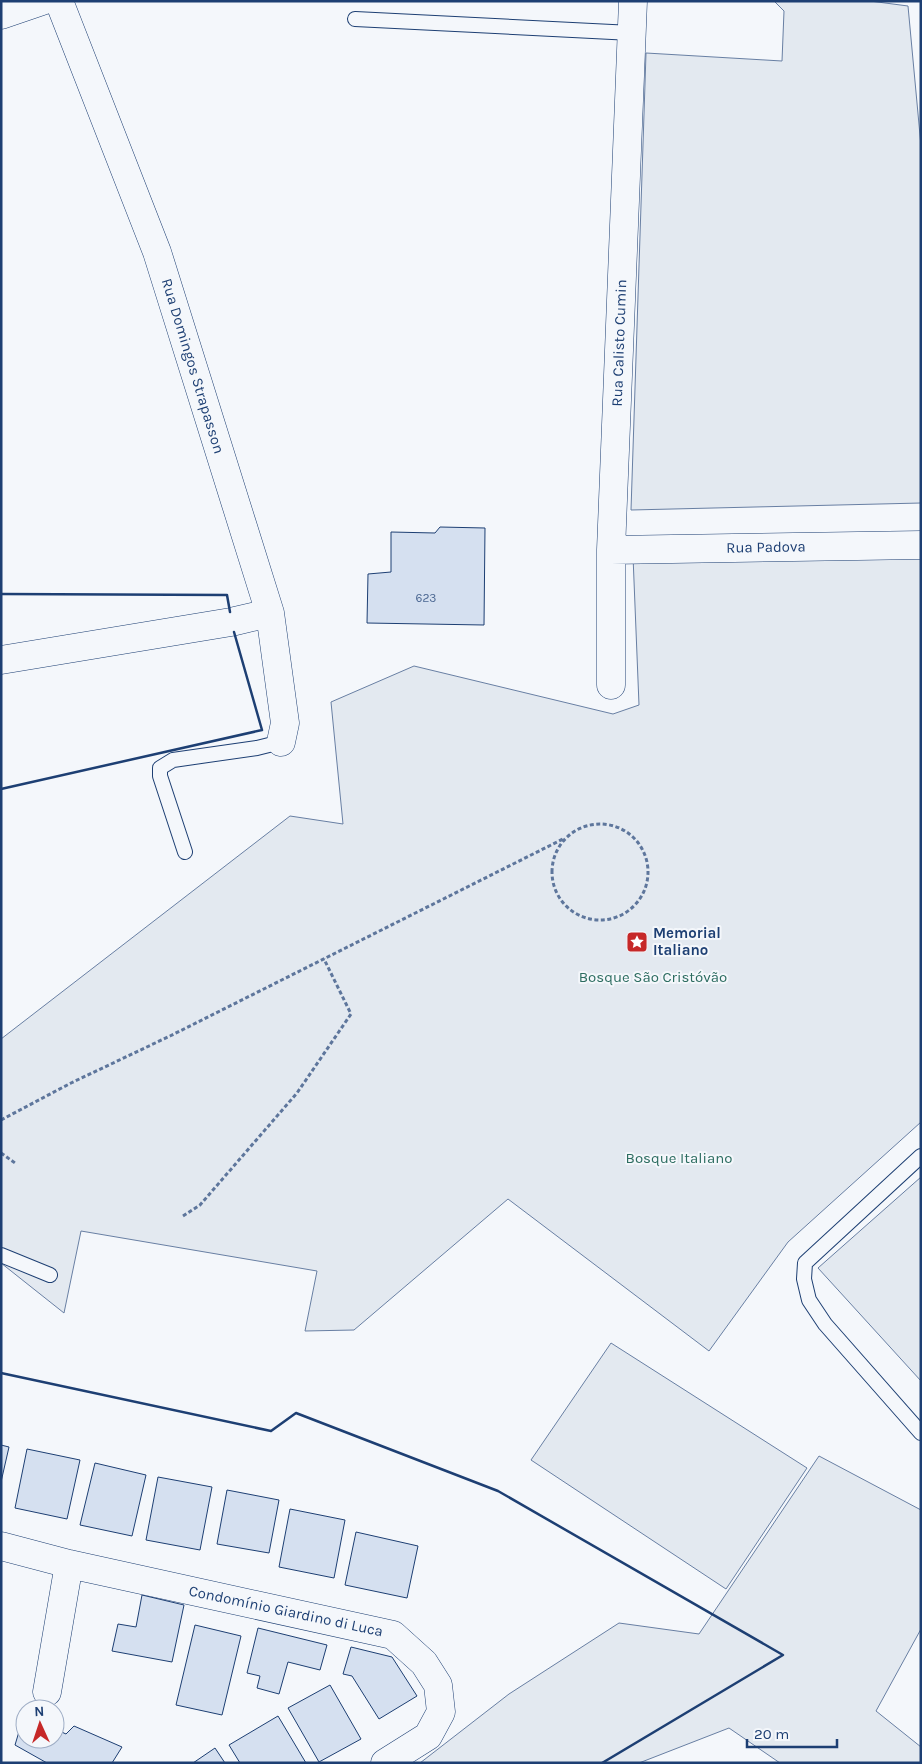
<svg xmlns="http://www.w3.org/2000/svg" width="922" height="1764" font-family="Karla,sans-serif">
<rect width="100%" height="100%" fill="#f4f7fb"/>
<path fill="#e3e9f0" stroke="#687fa3" d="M774 1H870L908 6 921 146V503L631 510 646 53 782 61 784 11Z
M921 545V1122L788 1242 709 1351 508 1199 354 1330 305 1331 317 1271 81 1231 64 1313 1 1263V1039L290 816 343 824 331 702 414 666 613 714 639 705 633 556Z
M921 1177V1381L818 1268Z
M611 1343 807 1468 726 1589 531 1460Z
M819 1456 921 1510V1629L876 1711 921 1747V1763H780L729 1728 639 1763H420L509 1694 619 1623 699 1634Z"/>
<path fill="#d5e0f0" stroke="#1d3f73" d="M440 527 485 528 484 625 367 623 368 574 391 572V532L435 533Z
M1 1445 9 1447 1 1482Z
M27 1449 80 1460 67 1519 15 1508Z
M95 1463 146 1475 132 1536 80 1525Z
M158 1477 212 1487 200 1550 146 1540Z
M227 1490 279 1500 269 1553 217 1544Z
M290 1509 345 1520 334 1578 279 1567Z
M356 1532 418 1546 407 1598 345 1585Z
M142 1595 184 1605 172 1662 112 1651 118 1624 136 1627Z
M195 1625 241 1636 222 1715 176 1705Z
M258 1628 327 1645 320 1670 288 1662 279 1694 257 1688 260 1676 247 1673Z
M351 1647 392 1657 417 1696 379 1719 352 1676 343 1674Z
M330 1685 361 1739 319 1762 288 1708Z
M24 1715 25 1716V1739H55V1729L66 1734 74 1726 122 1747 112 1763H47L15 1745Z
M278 1716 306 1763H240L229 1745Z
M215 1748 225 1763H193Z"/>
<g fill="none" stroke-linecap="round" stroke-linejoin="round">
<g stroke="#1d3f73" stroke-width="16">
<path id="service" d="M355 19 632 33
M185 852 160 776V768L173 760 257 748 281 742
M921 1156 805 1263 804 1279 809 1300 825 1324 921 1433
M1 1255 50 1275"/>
</g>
<g stroke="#1d3f73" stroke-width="29">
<path id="minor" d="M59 1 157 252 270 613 285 723 281 742
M1 15 42 1
M611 550 921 545
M1 660 231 622 270 613
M611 685V550L633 1
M1 1546 69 1564 393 1635 424 1663 438 1685 441 1712 428 1736 385 1763
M47 1692 69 1564"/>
</g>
<path stroke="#5e769c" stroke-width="3" stroke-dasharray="4 2.5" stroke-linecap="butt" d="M552 872a48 48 0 1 1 96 0a48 48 0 1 1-96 0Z
M1 1120 71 1083 170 1036 563 839
M1 1153 15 1163
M183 1216 200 1205 297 1093 351 1014 324 959"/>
<use href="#service" stroke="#f4f7fb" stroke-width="14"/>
<use href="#minor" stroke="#f4f7fb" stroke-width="28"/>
<path stroke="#1d3f73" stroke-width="2.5" d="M1 594 227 595 230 612
M1 789 262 730 234 632
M1 1373 271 1431 296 1413 498 1491 783 1655 602 1763"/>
</g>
<defs>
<g id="sight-square" transform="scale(1.125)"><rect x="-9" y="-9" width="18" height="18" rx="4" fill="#c62828" stroke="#f4f7fb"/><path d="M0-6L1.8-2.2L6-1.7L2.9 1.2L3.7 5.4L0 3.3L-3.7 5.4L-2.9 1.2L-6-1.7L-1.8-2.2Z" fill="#fff"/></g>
</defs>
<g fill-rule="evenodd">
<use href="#sight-square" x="637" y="942"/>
</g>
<g text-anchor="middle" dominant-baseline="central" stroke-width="4" stroke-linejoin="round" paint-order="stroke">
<g font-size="12" fill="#4b6792">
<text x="426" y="598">623</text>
</g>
<g font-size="15" fill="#1d3f73" stroke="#f4f7fb">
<text transform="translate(619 343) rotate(-88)">Rua Calisto Cumin</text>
<text transform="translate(193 366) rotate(73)">Rua Domingos Strapasson</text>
<text transform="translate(766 547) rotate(-1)">Rua Padova</text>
<text transform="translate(286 1611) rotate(12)">Condomínio Giardino di Luca</text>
</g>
<g font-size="15" font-weight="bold" fill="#1d3f73" stroke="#f4f7fb" text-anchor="start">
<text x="653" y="933">Memorial<tspan x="653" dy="17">Italiano</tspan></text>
</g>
<g font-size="15" fill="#2c6c60" stroke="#f4f7fb">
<text x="653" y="977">Bosque São Cristóvão</text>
<text x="679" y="1158">Bosque Italiano</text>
</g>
</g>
<rect width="922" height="1764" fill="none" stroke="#1d3f73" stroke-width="5"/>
<g transform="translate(40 1724) rotate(357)"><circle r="24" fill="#f4f7fb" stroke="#9eadc5"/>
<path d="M0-4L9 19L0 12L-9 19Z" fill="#c62828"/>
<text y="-8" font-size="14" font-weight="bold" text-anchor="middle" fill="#1d3f73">N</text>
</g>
<path d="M747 1739v8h90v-8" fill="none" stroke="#1d3f73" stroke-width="2.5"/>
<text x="754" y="1739" font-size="15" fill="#1d3f73" stroke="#f4f7fb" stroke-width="4" paint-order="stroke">20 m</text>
</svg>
